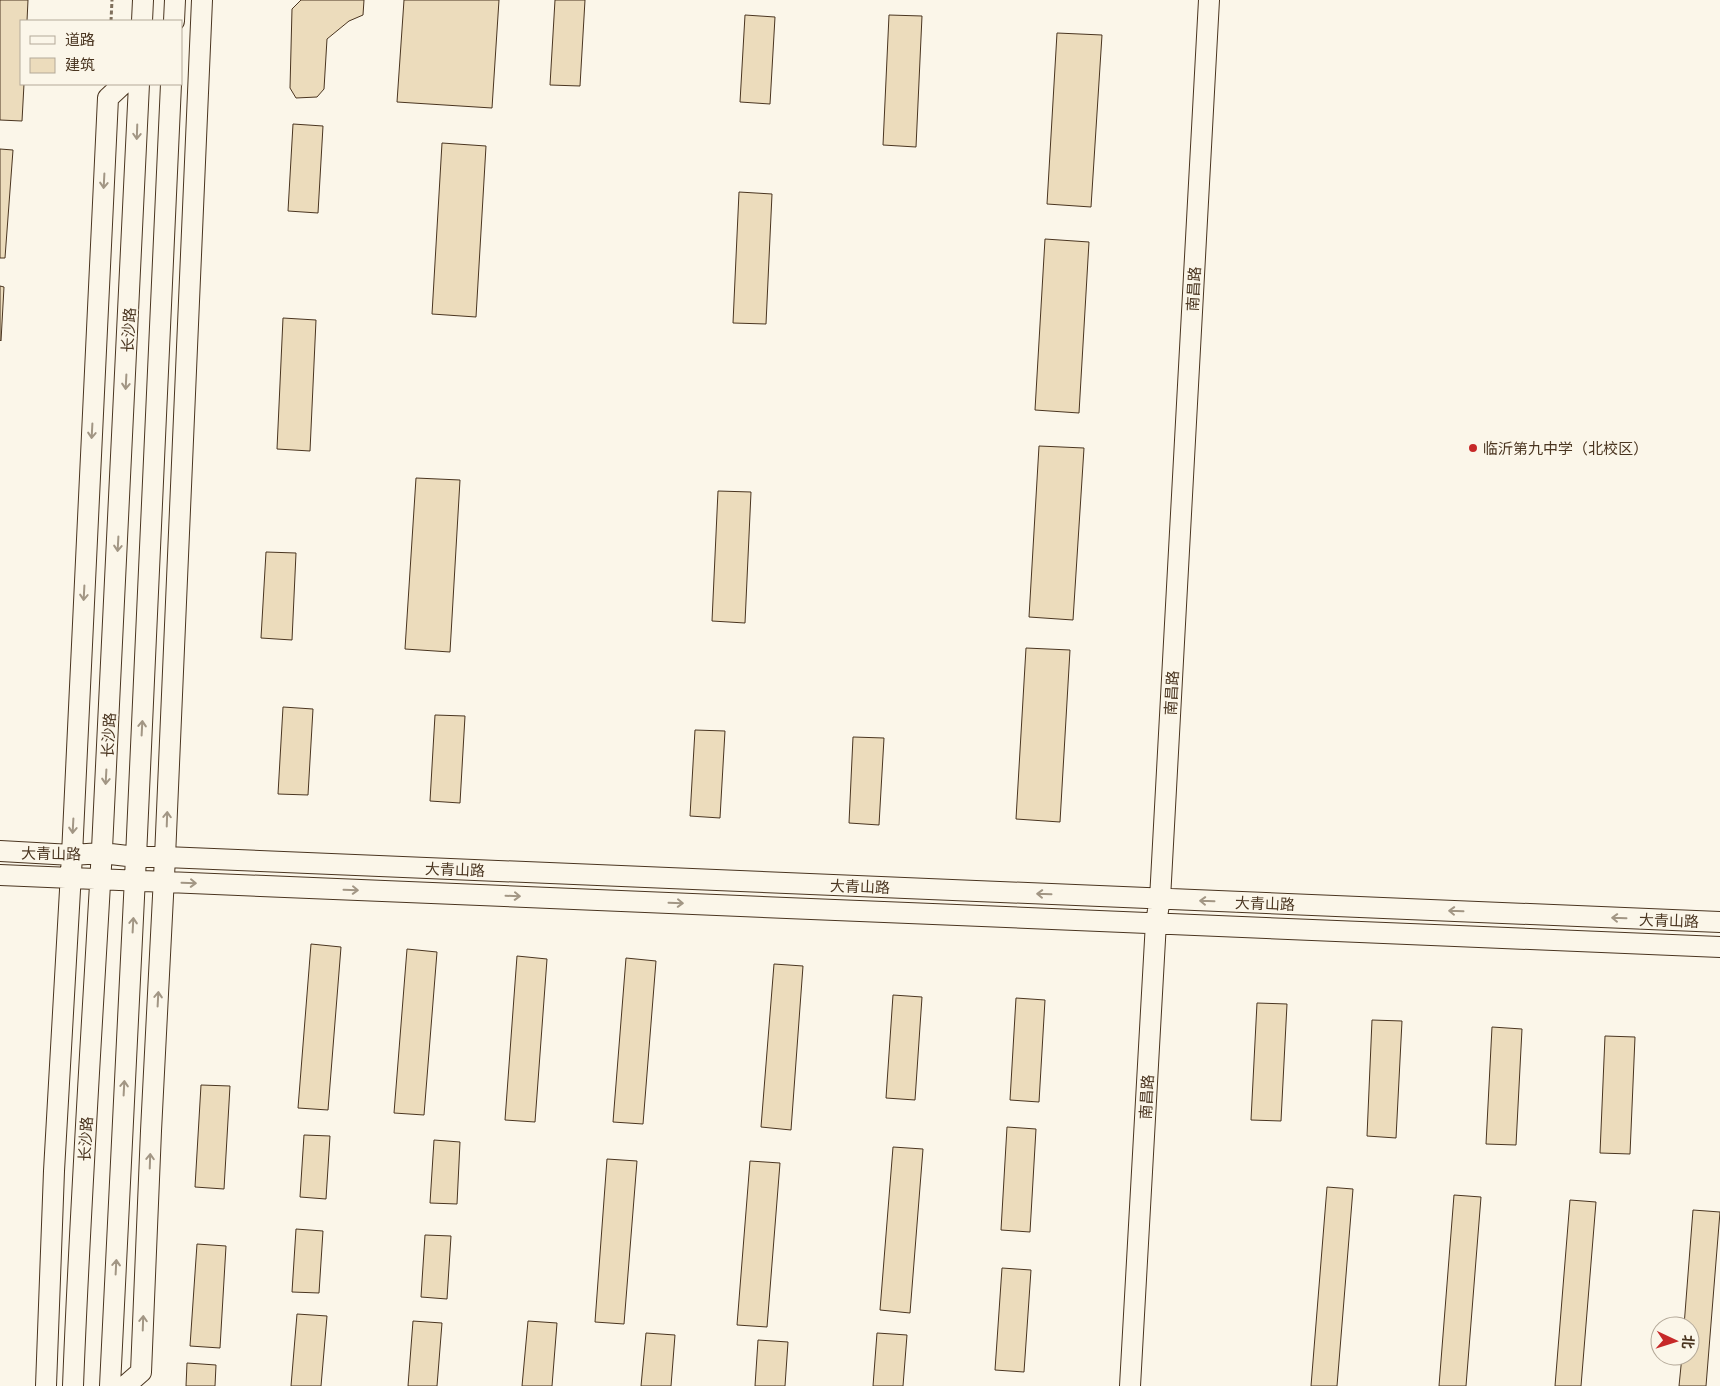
<svg xmlns="http://www.w3.org/2000/svg" width="1720" height="1386" font-family="'Noto Serif','Noto Sans SC',serif">
<rect width="100%" height="100%" fill="#fbf6e9"/>
<path fill="#ecdcbc" stroke="#4a3520" d="M0 0H28L27 21H21V84H24L22 121 0 120Z
M301 0H364L363 15 349 21 327 39 324 89 317 97 296 98 290 88 292 9Z
M404 0H499L492 108 397 102Z
M555 0H585L580 86 550 85Z
M745 15 775 17 770 104 740 102Z
M889 15 922 16 916 147 883 145Z
M1057 33 1102 35 1091 207 1047 204Z
M293 124 323 126 318 213 288 211Z
M442 143 486 146 476 317 432 314Z
M0 149 13 150 5 258H0Z
M739 192 772 194 766 324 733 323Z
M1045 239 1089 242 1079 413 1035 410Z
M0 286 4 287 1 341 0 340Z
M283 318 316 320 310 451 277 449Z
M1039 446 1084 448 1073 620 1029 617Z
M416 478 460 480 450 652 405 649Z
M718 491 751 492 745 623 712 621Z
M266 552 296 553 292 640 261 638Z
M1026 648 1070 650 1060 822 1016 819Z
M283 707 313 709 308 795 278 794Z
M435 715 465 716 460 803 430 801Z
M695 730 725 731 720 818 690 816Z
M853 737 884 738 879 825 849 823Z
M311 944 341 947 328 1110 298 1108Z
M407 949 437 952 424 1115 394 1113Z
M517 956 547 959 535 1122 505 1120Z
M626 958 656 961 643 1124 613 1122Z
M774 964 803 966 791 1130 761 1127Z
M893 995 922 997 915 1100 886 1098Z
M1016 998 1045 1000 1039 1102 1010 1100Z
M1257 1003 1287 1004 1281 1121 1251 1120Z
M1372 1020 1402 1021 1396 1138 1367 1136Z
M1492 1027 1522 1029 1516 1145 1486 1144Z
M1605 1036 1635 1037 1630 1154 1600 1153Z
M201 1085 230 1086 224 1189 195 1187Z
M1007 1127 1036 1129 1030 1232 1001 1230Z
M304 1135 330 1136 326 1199 300 1197Z
M434 1140 460 1142 457 1204 430 1203Z
M893 1147 923 1149 910 1313 880 1310Z
M607 1159 637 1161 624 1324 595 1322Z
M750 1161 780 1163 767 1327 737 1325Z
M1327 1187 1353 1189 1337 1386H1311Z
M1454 1195 1481 1197 1466 1386H1439Z
M1570 1200 1596 1202 1581 1386H1555Z
M1693 1210 1720 1212 1706 1386H1679L1682 1356H1690V1326H1684Z
M296 1229 323 1231 319 1293 292 1292Z
M425 1235 451 1236 447 1299 421 1297Z
M197 1244 226 1246 220 1348 190 1346Z
M1002 1268 1031 1270 1024 1372 995 1370Z
M297 1314 327 1316 321 1386H291Z
M413 1321 442 1323 437 1386H408Z
M528 1321 557 1323 552 1386H522Z
M646 1333 675 1335 671 1386H641Z
M877 1333 907 1335 903 1386H873Z
M758 1340 788 1342 785 1386H755Z
M187 1363 216 1365 215 1386H186Z"/>
<g fill="none" stroke-linecap="round" stroke-linejoin="round">
<g stroke="#4a3520" stroke-width="22">
<path id="secondary" d="M142 21 143 0
M174 21 175 0
M0 851 72 855 102 853 136 857H165L1720 922
M0 875 1720 947
M46 1386 54 1171 72 855 108 98 123 84
M73 1386C80 1207 92 1028 102 849 116 594 128 339 139 84
M110 1386 136 857 171 84
M125 1386 141 1372 151 1131 165 857 202 0
M1130 1386 1156 922 1160 899 1209 0"/>
</g>
<path stroke="#7f6f5c" stroke-width="3" stroke-dasharray="4 2.5" stroke-linecap="butt" d="M111 21 112 0"/>
<use href="#secondary" stroke="#fbf6e9" stroke-width="20"/>
</g>
<defs><path id="oneway-shaft" d="M-6 0H5M1.5-3L5.5 0L1.5 3" fill="none" stroke-width="1.6" stroke-linecap="round" stroke-linejoin="round" transform="scale(1.25)"/></defs>
<g stroke="#a29684">
<use href="#oneway-shaft" transform="translate(137 132) rotate(92)"/>
<use href="#oneway-shaft" transform="translate(104 181) rotate(93)"/>
<use href="#oneway-shaft" transform="translate(126 382) rotate(93)"/>
<use href="#oneway-shaft" transform="translate(92 431) rotate(93)"/>
<use href="#oneway-shaft" transform="translate(118 544) rotate(93)"/>
<use href="#oneway-shaft" transform="translate(84 593) rotate(93)"/>
<use href="#oneway-shaft" transform="translate(142 728) rotate(-87)"/>
<use href="#oneway-shaft" transform="translate(106 777) rotate(93)"/>
<use href="#oneway-shaft" transform="translate(167 819) rotate(-88)"/>
<use href="#oneway-shaft" transform="translate(73 826) rotate(93)"/>
<use href="#oneway-shaft" transform="translate(189 883) rotate(2)"/>
<use href="#oneway-shaft" transform="translate(351 890) rotate(2)"/>
<use href="#oneway-shaft" transform="translate(1044 894) rotate(-178)"/>
<use href="#oneway-shaft" transform="translate(513 896) rotate(2)"/>
<use href="#oneway-shaft" transform="translate(1207 901) rotate(-178)"/>
<use href="#oneway-shaft" transform="translate(676 903) rotate(2)"/>
<use href="#oneway-shaft" transform="translate(1456 911) rotate(-178)"/>
<use href="#oneway-shaft" transform="translate(1619 918) rotate(-178)"/>
<use href="#oneway-shaft" transform="translate(133 925) rotate(-87)"/>
<use href="#oneway-shaft" transform="translate(158 999) rotate(-87)"/>
<use href="#oneway-shaft" transform="translate(124 1088) rotate(-87)"/>
<use href="#oneway-shaft" transform="translate(150 1161) rotate(-88)"/>
<use href="#oneway-shaft" transform="translate(116 1267) rotate(-87)"/>
<use href="#oneway-shaft" transform="translate(143 1323) rotate(-88)"/>
</g>
<circle fill="#c62828" stroke="#fbf6e9" stroke-width="2" cx="1473" cy="448" r="5"/>
<g text-anchor="middle" dominant-baseline="central" stroke-width="4" stroke-linejoin="round" paint-order="stroke">
<g font-size="15" fill="#4a3520" stroke="#fbf6e9">
<text transform="translate(1193 289) rotate(-87)">南昌路</text>
<text transform="translate(128 330) rotate(-87)">长沙路</text>
<text transform="translate(1171 693) rotate(-87)">南昌路</text>
<text transform="translate(108 735) rotate(-87)">长沙路</text>
<text transform="translate(51 853) rotate(1)">大青山路</text>
<text transform="translate(455 869) rotate(2)">大青山路</text>
<text transform="translate(860 886) rotate(2)">大青山路</text>
<text transform="translate(1265 903) rotate(2)">大青山路</text>
<text transform="translate(1669 920) rotate(2)">大青山路</text>
<text transform="translate(1146 1097) rotate(-87)">南昌路</text>
<text transform="translate(85 1139) rotate(-87)">长沙路</text>
</g>
<g font-size="15" fill="#4a3520" stroke="#fbf6e9" text-anchor="start">
<text x="1483" y="448">临沂第九中学（北校区）</text>
</g>
</g>
<rect x="20" y="20" width="162" height="65" fill="#fbf6e9" stroke="#b4a999"/>
<rect x="30" y="36" width="25" height="8" fill="#fbf6e9" stroke="#b4a999"/>
<text x="65" y="45" font-size="15" fill="#4a3520">道路</text>
<rect x="30" y="58" width="25" height="15" fill="#ecdcbc" stroke="#b4a999"/>
<text x="65" y="70" font-size="15" fill="#4a3520">建筑</text>
<g transform="translate(1675 1341) rotate(94)"><circle r="24" fill="#fbf6e9" stroke="#b4a999"/>
<path d="M0-4L9 19L0 12L-9 19Z" fill="#c62828"/>
<text y="-8" font-size="14" font-weight="bold" text-anchor="middle" fill="#4a3520">北</text>
</g>
</svg>
